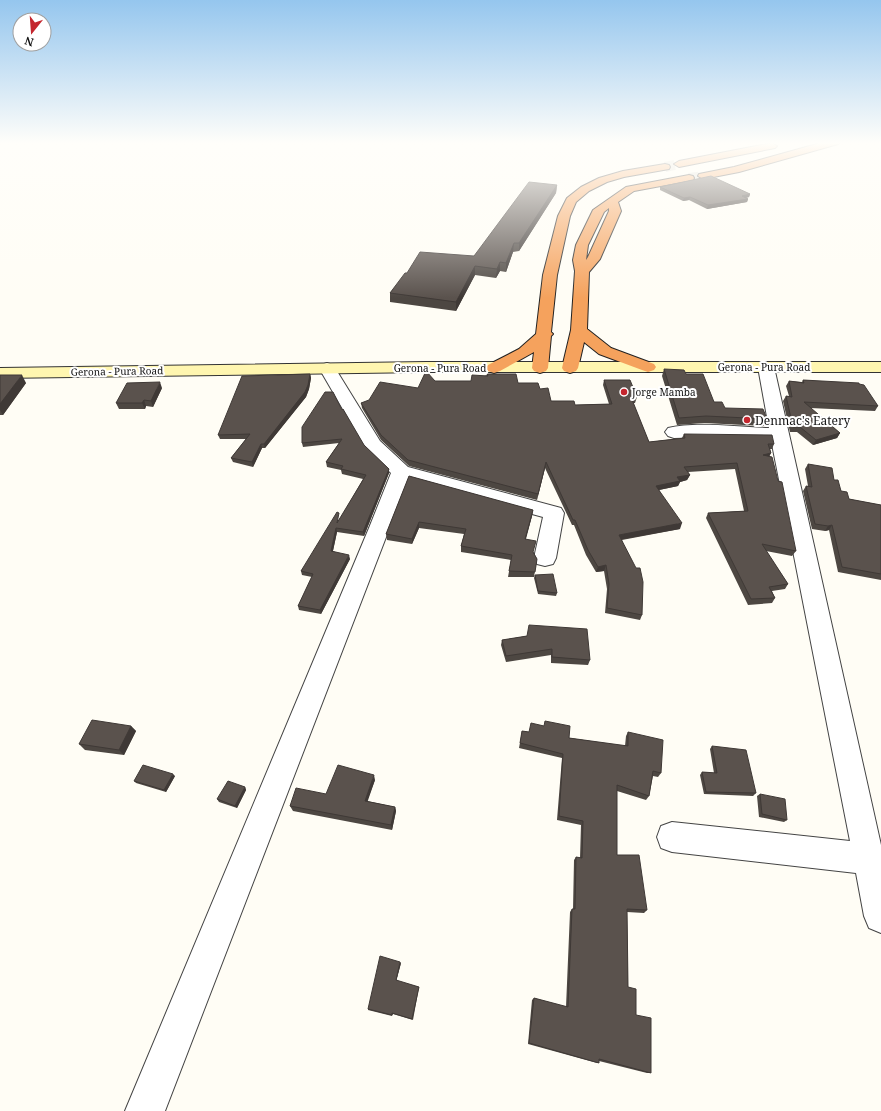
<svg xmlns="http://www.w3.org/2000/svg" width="881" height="1111" font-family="'Noto Serif',serif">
<rect width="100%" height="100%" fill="#fffdf5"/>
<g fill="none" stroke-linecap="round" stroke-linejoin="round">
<path stroke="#dbdad3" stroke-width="10" stroke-dasharray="10 5.5" stroke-linecap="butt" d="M665 167 679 164
M689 178 703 176"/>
<g stroke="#444" stroke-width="2">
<path id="minor" d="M766 362 772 364 774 367 881 845V933L869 928 864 916 856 873 672 852 661 848 657 837 661 826 672 822 850 841 771 439 707 437 674 438 668 436 665 432 668 428C694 421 740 427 769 428L758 367 760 364Z
M327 363 333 365 335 368 380 441 408 467 561 508 564 513 556 558 553 564 545 566 537 564 534 558 543 517 408 480 165 1111H125L369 528 391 473 366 449 319 368 321 365Z"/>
</g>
<g stroke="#333" stroke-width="2">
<path id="secondary" d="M426 362H881V372H426L0 378V368Z"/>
</g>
<g stroke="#222" stroke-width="2">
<path id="motorway" d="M824 142H840L838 144 739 172 703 179 698 176 699 174 734 167Z
M772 143 777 146 775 148 679 167 674 164 679 161Z
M665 164 669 165 670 167 669 169 624 177 607 182 589 191 576 202 570 216 557 275 551 332 553 334 551 336 548 368 546 371 540 373 534 371 532 368 534 352 500 371 494 373 488 371 486 368 488 365 519 349 536 334 543 275 558 216 567 198 581 187 599 178 623 171Z
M689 175 693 176 694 178 693 180 634 191 618 202 621 211 600 259 589 272 587 329 611 348 654 364 656 367 654 370 648 372 642 370 599 354 584 342 578 368 576 371 570 373 564 371 562 368 571 330 575 271 573 260 576 245 593 210 626 187ZM609 208V211L588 257 586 260 588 245 604 212Z"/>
</g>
<use href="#minor" fill="#fff" fill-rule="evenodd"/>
<use href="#secondary" fill="#fff6b0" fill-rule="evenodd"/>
<use href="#motorway" fill="#f5a25d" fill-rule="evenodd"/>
</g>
<path fill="#4d4742" d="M557 185 556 193 519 251 513 252 506 272 500 271 496 278 475 275 456 311 390 302V293L407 273 474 256Z
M660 187 750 194 749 197 746 198 748 199 747 202 707 209 689 200 683 201 660 190Z
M664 369 686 374 714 402 725 408 767 419 764 426 704 423 677 425 662 376Z
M310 374 311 378 309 389 306 397 265 448H262L253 467 233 462 231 458 246 439H220L218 435Z
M487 374 518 383 540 389 551 401 575 405 609 404 603 385 604 380 637 397 635 403H633L649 442 682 438 684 434 774 444 772 449H770L771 453 769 456 796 551 792 556 766 551 788 584 785 589 772 591 775 598 772 603 748 605 706 518 708 513 744 511 735 469 688 472 690 475 687 480 680 482 678 486 659 490 680 529 622 540 642 615 640 620 605 613 607 589 604 571 596 572 586 555 574 525H572L545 468 537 500 409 466 381 440 362 408 361 403 418 388 435 381H471L487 375Z
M0 375 26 383 3 415H0Z
M803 380 859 384 878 406 875 411 810 408 840 433 837 438 813 445 797 432H790L783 401 786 396H789L786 386 789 381 802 382Z
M162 388 153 407 146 406 145 409H119L116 403Z
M342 410 364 445 389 469V473L364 536 337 532 333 551 350 559 321 614 299 610 298 606 312 577 302 575 301 571 340 518V519L363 479 342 474 341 470 327 467 326 462 339 443 303 447 302 443Z
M808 464 834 480 841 491 849 499 881 505V580L838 572 829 530 825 531 812 529 803 491 806 486H808L805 469Z
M409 476 533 510 532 516 526 539 537 559 534 577H508L511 560 461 552V546L464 534 419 528 412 544 387 540 386 534Z
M535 575 557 593 556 596 538 594 534 578Z
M527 636 590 660 588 665 551 663V655L506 662 501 645 502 640Z
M131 726 136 731 124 755 85 750 79 744Z
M522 731 625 746 626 736 628 732 661 773 658 777 653 776 649 796 646 800 617 791V855L647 910 644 913 627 912 628 987 651 1073H647L599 1061V1063H597L528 1044 532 1000 534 998 566 1007 570 912 572 909H573L574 860 576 857 580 858 581 825 557 820 562 758 519 748Z
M712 746 756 793 753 796 704 794 700 775 702 772 714 773 710 749Z
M175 776 166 792 136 783 134 781Z
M375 780 367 801 395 807 396 811 392 830 293 811 290 806 326 794Z
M245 787 246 790 237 808 219 802 217 799Z
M760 794 787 820 784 822 759 817 757 796Z
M401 963 396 981 419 987 413 1020 393 1014 392 1016 368 1010V1009Z"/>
<path fill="#3f3936" d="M557 185 556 193 519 251V243Z
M750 194 749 197 741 199 742 196Z
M690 197 689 200 683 201 684 198Z
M748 199 747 202 707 209 708 205Z
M514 243 513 252 506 272V263Z
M500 262V271L496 278 497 269Z
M475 266V275L456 311V302Z
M310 374 311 378 309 389 306 397 265 448 264 444Z
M22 375 26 383 3 415 0 410V404Z
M160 382 162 388 153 407 151 401Z
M144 400 146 406 145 409 142 403Z
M840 433 837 438 813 445 816 440Z
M261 444 262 448 253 467 252 462Z
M771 453 768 459 763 455Z
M546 462 545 468 537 500 538 494Z
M389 469V473L364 536 363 532Z
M690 475 687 480 680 482 678 486 654 491 656 486 677 477Z
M533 510 532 516 524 544 525 539Z
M419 522V528L412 544V539Z
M682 523 680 529 618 540 619 535Z
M832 525 829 530 825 531 828 526Z
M336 528 337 532 332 555 331 551Z
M349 555 350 559 321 614 320 610Z
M606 565 604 571 596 572 598 567Z
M131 726 136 731 124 755 119 750Z
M173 774 175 776 166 792 164 790Z
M374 775 375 780 366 806 365 801Z
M245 787 246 790 237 808 235 806Z
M395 807 396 811 392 830 391 825Z
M400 962 401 963 396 982V980Z"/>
<path fill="#5a524d" stroke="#3f3936" d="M711 176 750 194 742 196 748 199 708 205 690 197 684 198 660 187Z
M529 182 557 185 519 243H514L506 263 500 262 497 269 475 266 456 302 390 293 405 273H407L420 252 474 256Z
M664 369 684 370 686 374H703L714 402H722L725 408 763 409 767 419 706 416 679 418Z
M426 371 435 381H471L472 375 488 376 487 374H516L518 383H538L540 389 548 388 551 401H574L575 405 612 404 604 380H630L637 397H631L649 442 685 438 684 434 772 435 774 444H768L771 453 763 455 772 457 778 481 782 482 796 551 762 544 788 584 769 587 775 598 751 599 708 513 748 511 737 463 684 467 690 475 677 477 680 481 656 486 682 523 619 535 636 568H640L643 582 642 615 607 608 609 584 606 565 598 567 588 550 575 520H573L546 462 538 494 408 460 381 435 361 403 369 400 380 382 418 388Z
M310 374 308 385 305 392 264 444H261L252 462 231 458 250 434 218 435 242 376Z
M0 375H22L0 404Z
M803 380 859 383V384L864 385 878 406 804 402 840 433 816 440 800 427H793L786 396 792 397 789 381 804 383Z
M160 382 151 401 144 400 142 403H116L127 383Z
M325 392H333L342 410 343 409 364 445 389 469 363 532 336 528 331 551 349 555 320 610 298 606 313 574 301 571 337 512 339 513 337 523 366 475 341 469 343 466 326 462 342 439 302 443V427Z
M808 464 832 468 834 480H838L841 491 847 492 849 499 881 505V574L842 567 832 525 828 526 815 524 806 486 812 487Z
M409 476 533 510 525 539 536 541 533 552 537 559 535 572 509 571 512 555 461 546 466 529 419 522 412 539 386 534Z
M553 574 557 593 538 591 535 575Z
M529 625 587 629 590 660 552 657V649L506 656 502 640 527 636Z
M92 720 131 726 119 750 79 744Z
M545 721 570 726 569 738 628 746V732L663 740 661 773 653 771 649 796 617 785V855H639L647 910 627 909 628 987 636 989V1015L651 1018V1073L599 1059V1063L529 1043 534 998 568 1007 572 909H575L576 857 582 858 583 821 559 816 563 754 520 743 522 731 529 732 531 723 544 726Z
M712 746 746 750 756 793 706 792 702 772 717 773Z
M143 765 173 774 164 790 134 781Z
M338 765 374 775 365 801 395 807 391 825 290 806 296 788 326 794Z
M228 781 245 787 235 806 217 799Z
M760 794 785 799 787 820 762 814Z
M380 956 400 962 396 980 419 987 412 1019 392 1013V1015L368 1009Z"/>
<linearGradient id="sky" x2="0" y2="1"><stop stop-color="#95c6ee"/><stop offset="0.48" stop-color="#fffefa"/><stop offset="1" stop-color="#fffefa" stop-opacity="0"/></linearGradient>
<rect width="881" height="298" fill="url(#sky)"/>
<g fill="#c4262e" stroke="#fff" stroke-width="1.5">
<circle cx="624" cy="392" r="4"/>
<circle cx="747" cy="420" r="4"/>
</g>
<g text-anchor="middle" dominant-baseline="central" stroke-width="4" stroke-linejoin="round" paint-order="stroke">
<g font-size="10" fill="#111" stroke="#fff">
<text x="764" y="367">Gerona - Pura Road</text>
<text x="440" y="368">Gerona - Pura Road</text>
<text transform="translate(117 371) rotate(-1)">Gerona - Pura Road</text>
</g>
<g font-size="10" fill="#111" stroke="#fff" text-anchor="start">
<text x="632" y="392">Jorge Mamba</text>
</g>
<g font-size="12" fill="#111" stroke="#fff" text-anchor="start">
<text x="755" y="420">Denmac's Eatery</text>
</g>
</g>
<g transform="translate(32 32) rotate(197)"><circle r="19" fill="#ffffff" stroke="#a0a0a0"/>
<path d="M0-3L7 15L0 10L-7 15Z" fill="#c4262e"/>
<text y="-6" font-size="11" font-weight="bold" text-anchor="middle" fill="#111111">N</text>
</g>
</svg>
